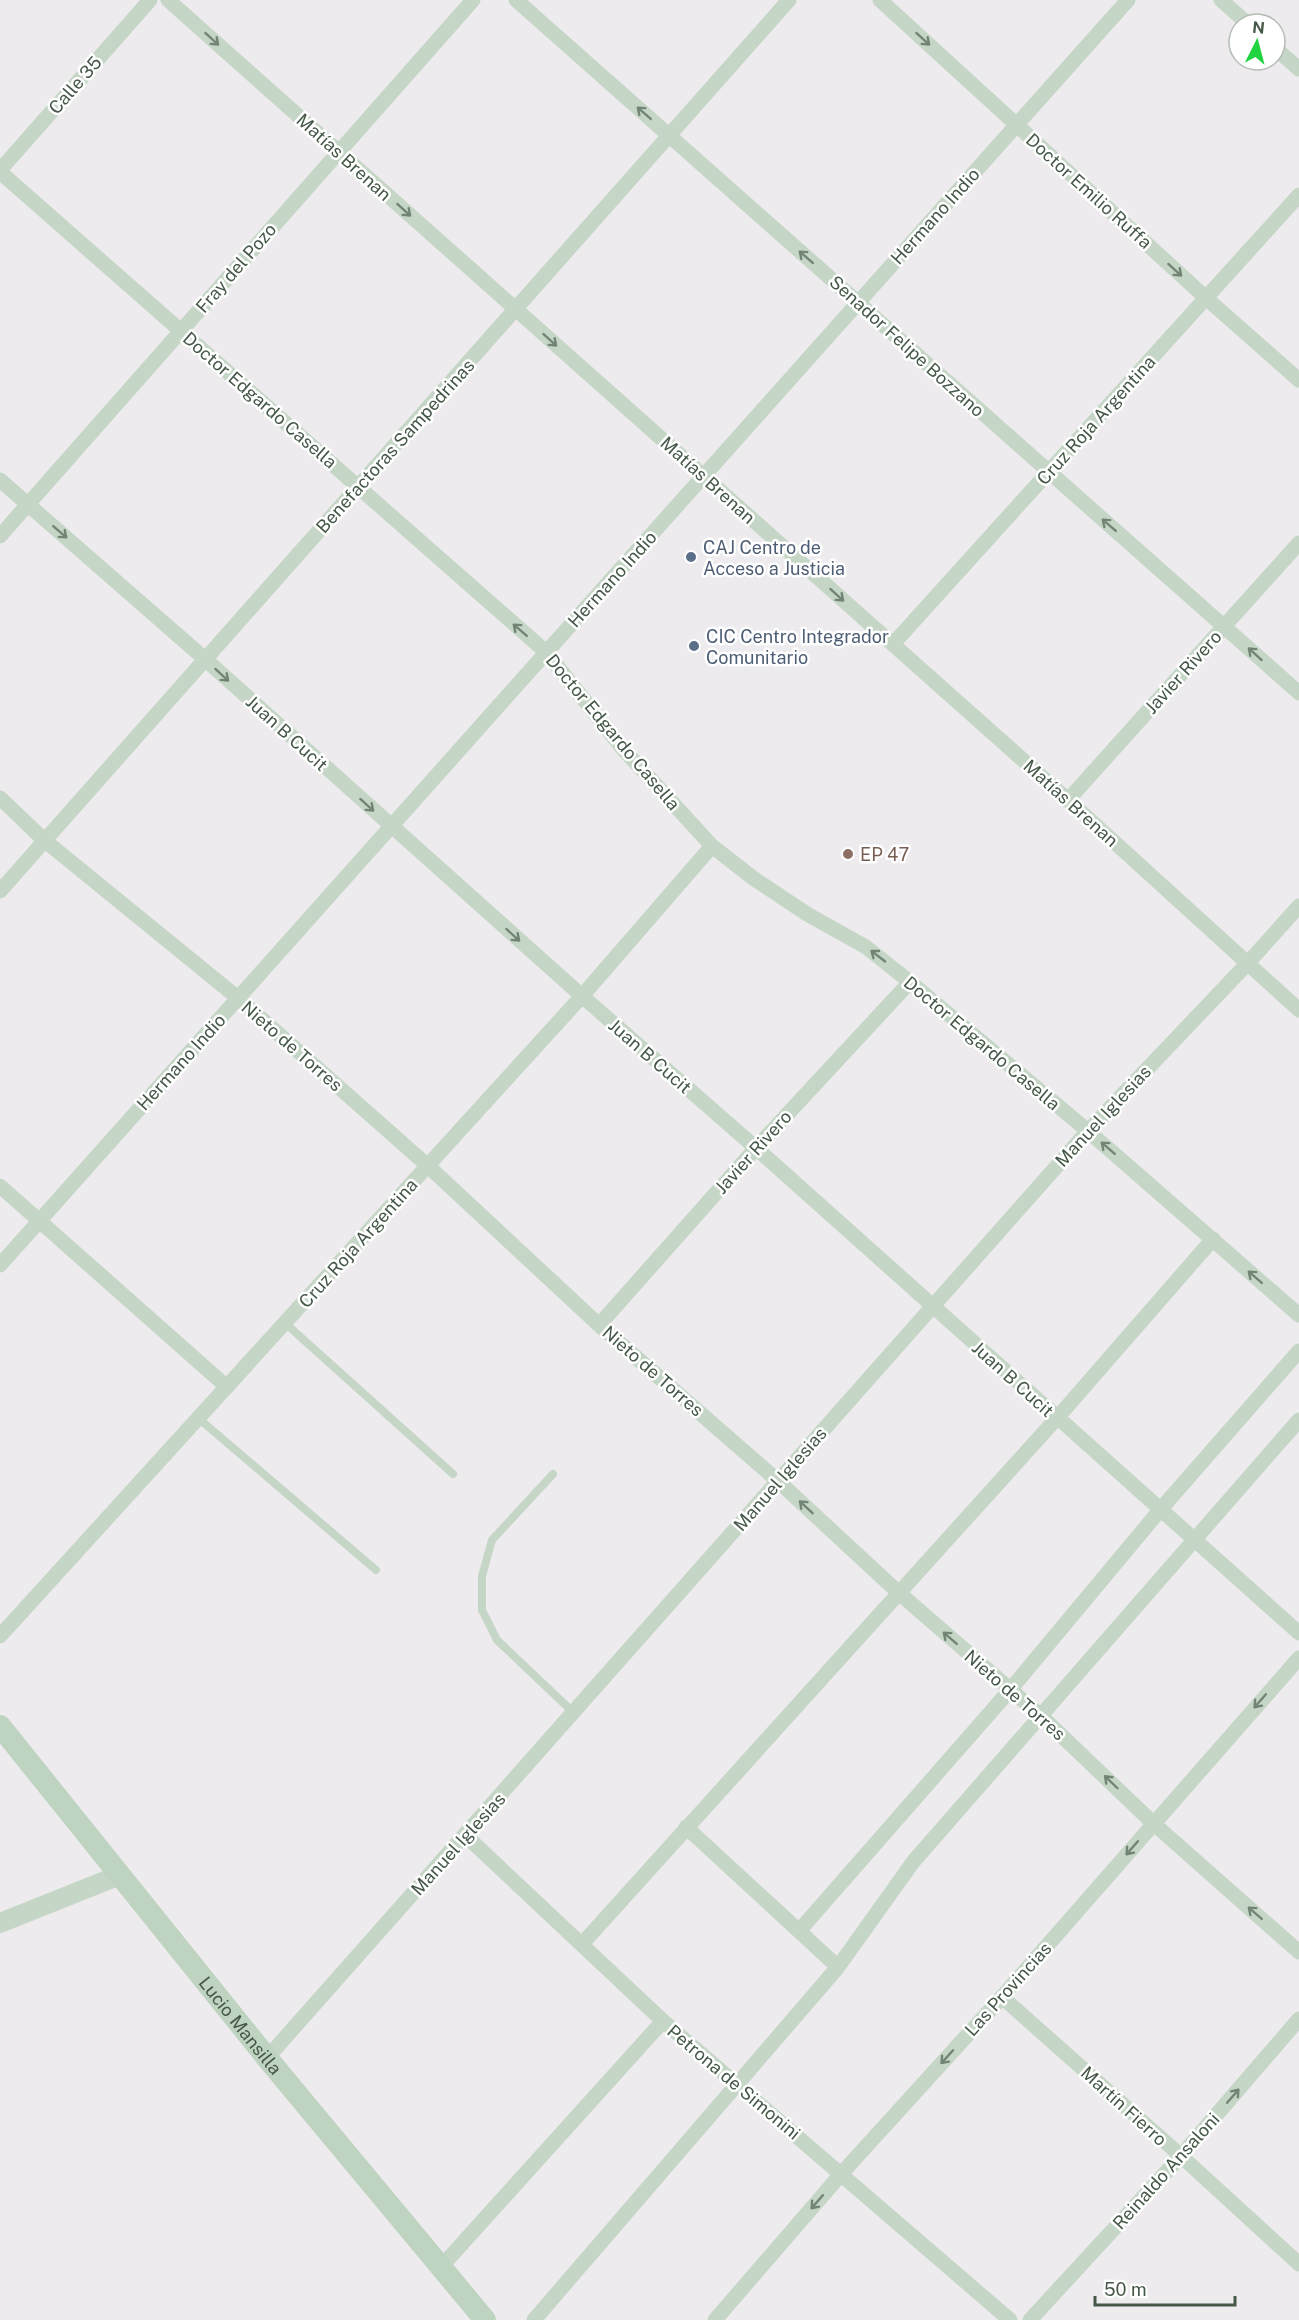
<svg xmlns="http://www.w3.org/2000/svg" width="1299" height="2320" font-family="'Public Sans',sans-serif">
<rect width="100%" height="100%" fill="#edebee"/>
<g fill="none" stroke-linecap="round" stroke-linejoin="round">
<path stroke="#c5d6c6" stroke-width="8" d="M285 1323 453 1474
M198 1418 376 1570
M553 1474 492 1540 482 1576V1610L497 1640 574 1713"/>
<path stroke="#c5d6c6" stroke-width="15" d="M168 0 1068 800 1299 1010
M516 0 1299 693
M880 0 1206 298 1299 380
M1221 0 1248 24
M1275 48 1299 69
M0 170 150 0
M0 172 546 652 624 750 712 846 753 878 807 914 866 947 910 982 1088 1131 1299 1315
M0 480 205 659 582 996 756 1148 1299 1633
M0 536 473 0
M893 644 1299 195
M0 798 44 840 238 998 428 1166 599 1325 778 1481 899 1593 1041 1716 1153 1823 1299 1952
M1068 800 1299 543
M0 891 789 0
M0 1186 227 1387
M0 1265 1128 0
M599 1325 756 1148 910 982
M0 1636 582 996 712 846
M686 1827 838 1967
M466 1836 663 2021 1010 2320
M799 1931 1010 1690 1160 1510 1299 1351
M582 1944 1057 1418 1213 1239
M1002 1997 1181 2156 1299 2264
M267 2058 1088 1131 1247 964 1299 906
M441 2267 663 2021
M534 2320 838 1967 913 1862 1299 1420
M715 2320 842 2173 1002 1997 1299 1658
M1030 2320 1181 2156 1299 2019"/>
<path stroke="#c5d6c6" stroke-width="20" d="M0 1923 120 1875"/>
<path stroke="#bed4c1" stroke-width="22" id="s1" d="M0 1726 267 2058 485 2320"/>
</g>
<defs><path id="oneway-shaft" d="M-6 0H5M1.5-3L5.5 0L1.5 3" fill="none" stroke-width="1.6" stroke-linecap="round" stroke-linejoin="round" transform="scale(1.5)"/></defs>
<g stroke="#728473">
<use href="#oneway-shaft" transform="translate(212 39) rotate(42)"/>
<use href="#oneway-shaft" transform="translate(923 39) rotate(42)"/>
<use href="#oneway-shaft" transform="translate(644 113) rotate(-139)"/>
<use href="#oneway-shaft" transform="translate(404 210) rotate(42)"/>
<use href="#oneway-shaft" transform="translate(806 257) rotate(-139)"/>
<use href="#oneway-shaft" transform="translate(1175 270) rotate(42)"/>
<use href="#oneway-shaft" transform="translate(550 340) rotate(42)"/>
<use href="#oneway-shaft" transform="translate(1109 525) rotate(-139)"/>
<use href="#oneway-shaft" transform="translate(60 532) rotate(41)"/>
<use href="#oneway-shaft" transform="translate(837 595) rotate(42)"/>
<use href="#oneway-shaft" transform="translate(520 630) rotate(-139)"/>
<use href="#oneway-shaft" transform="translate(1255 654) rotate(-138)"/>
<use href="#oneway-shaft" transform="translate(222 675) rotate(42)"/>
<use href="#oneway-shaft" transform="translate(367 805) rotate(42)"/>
<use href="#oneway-shaft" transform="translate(513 935) rotate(42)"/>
<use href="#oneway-shaft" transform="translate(878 956) rotate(-142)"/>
<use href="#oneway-shaft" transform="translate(1108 1148) rotate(-139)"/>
<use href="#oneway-shaft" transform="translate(1255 1277) rotate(-139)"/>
<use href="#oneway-shaft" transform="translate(806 1507) rotate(-137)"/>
<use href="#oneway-shaft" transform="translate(950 1638) rotate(-139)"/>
<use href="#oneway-shaft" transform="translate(1260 1701) rotate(131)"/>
<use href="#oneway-shaft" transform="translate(1111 1782) rotate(-136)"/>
<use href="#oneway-shaft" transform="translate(1132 1848) rotate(131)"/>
<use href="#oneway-shaft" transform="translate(1255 1913) rotate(-139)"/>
<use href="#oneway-shaft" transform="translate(947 2057) rotate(132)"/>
<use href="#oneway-shaft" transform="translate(1233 2096) rotate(-49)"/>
<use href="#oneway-shaft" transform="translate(817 2202) rotate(131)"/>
</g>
<g fill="#5c6f8a" stroke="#fff" stroke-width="2">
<circle cx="691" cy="557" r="6"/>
<circle cx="694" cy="646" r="6"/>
</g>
<circle fill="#8d6e63" stroke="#fff" stroke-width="2" cx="848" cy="854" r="6"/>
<g text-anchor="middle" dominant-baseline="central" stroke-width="5" stroke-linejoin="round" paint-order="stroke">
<g font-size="18" fill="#455847" stroke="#fff">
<text transform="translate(75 85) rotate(-49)">Calle 35</text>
<text transform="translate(344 157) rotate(42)">Matías Brenan</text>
<text transform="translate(1089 191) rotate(42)">Doctor Emilio Ruffa</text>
<text transform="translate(935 216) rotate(-48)">Hermano Indio</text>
<text transform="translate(236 268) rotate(-49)">Fray del Pozo</text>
<text transform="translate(907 346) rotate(42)">Senador Felipe Bozzano</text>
<text transform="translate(260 400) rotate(41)">Doctor Edgardo Casella</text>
<text transform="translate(1096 420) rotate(-48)">Cruz Roja Argentina</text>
<text transform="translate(395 446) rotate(-48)">Benefactoras Sampedrinas</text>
<text transform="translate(708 480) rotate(42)">Matías Brenan</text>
<text transform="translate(612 579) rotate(-48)">Hermano Indio</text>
<text transform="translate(1183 672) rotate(-48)">Javier Rivero</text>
<text transform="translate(613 732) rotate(50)">Doctor Edgardo Casella</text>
<text transform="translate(287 733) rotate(42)">Juan B Cucit</text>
<text transform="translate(1071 803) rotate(42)">Matías Brenan</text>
<text transform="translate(982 1043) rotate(40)">Doctor Edgardo Casella</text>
<text transform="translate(292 1046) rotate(41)">Nieto de Torres</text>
<text transform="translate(650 1056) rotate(41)">Juan B Cucit</text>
<text transform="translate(181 1062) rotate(-48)">Hermano Indio</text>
<text transform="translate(1103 1116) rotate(-47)">Manuel Iglesias</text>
<text transform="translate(753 1152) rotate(-48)">Javier Rivero</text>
<text transform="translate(358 1243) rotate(-48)">Cruz Roja Argentina</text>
<text transform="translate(653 1371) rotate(41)">Nieto de Torres</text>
<text transform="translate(1013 1379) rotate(42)">Juan B Cucit</text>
<text transform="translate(780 1479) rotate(-49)">Manuel Iglesias</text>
<text transform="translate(1015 1695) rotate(41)">Nieto de Torres</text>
<text transform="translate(458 1844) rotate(-48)">Manuel Iglesias</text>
<text transform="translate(1008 1989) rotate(-48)">Las Provincias</text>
<text stroke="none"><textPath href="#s1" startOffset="384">Lucio Mansilla</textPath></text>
<text transform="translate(734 2082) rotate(40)">Petrona de Simonini</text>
<text transform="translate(1124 2106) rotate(42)">Martín Fierro</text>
<text transform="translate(1166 2171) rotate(-48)">Reinaldo Ansaloni</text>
</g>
<g font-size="18" fill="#4e5e75" stroke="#fff" text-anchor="start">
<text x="703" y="547">CAJ Centro de<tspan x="703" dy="21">Acceso a Justicia</tspan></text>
<text x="706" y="636">CIC Centro Integrador<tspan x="706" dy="21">Comunitario</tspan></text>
</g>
<g font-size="18" fill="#785e54" stroke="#fff" text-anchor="start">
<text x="860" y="854">EP 47</text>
</g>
</g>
<g transform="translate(1257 42) rotate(6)"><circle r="28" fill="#ffffff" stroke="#b5bcb5" stroke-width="1.5"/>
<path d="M0-4.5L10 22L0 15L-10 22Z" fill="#20d340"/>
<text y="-9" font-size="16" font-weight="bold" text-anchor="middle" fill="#455847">N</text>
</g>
<path d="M1095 2296v9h140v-9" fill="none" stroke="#455847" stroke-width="3"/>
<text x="1104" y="2296" font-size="18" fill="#455847" stroke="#ffffff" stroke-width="4.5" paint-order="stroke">50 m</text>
</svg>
